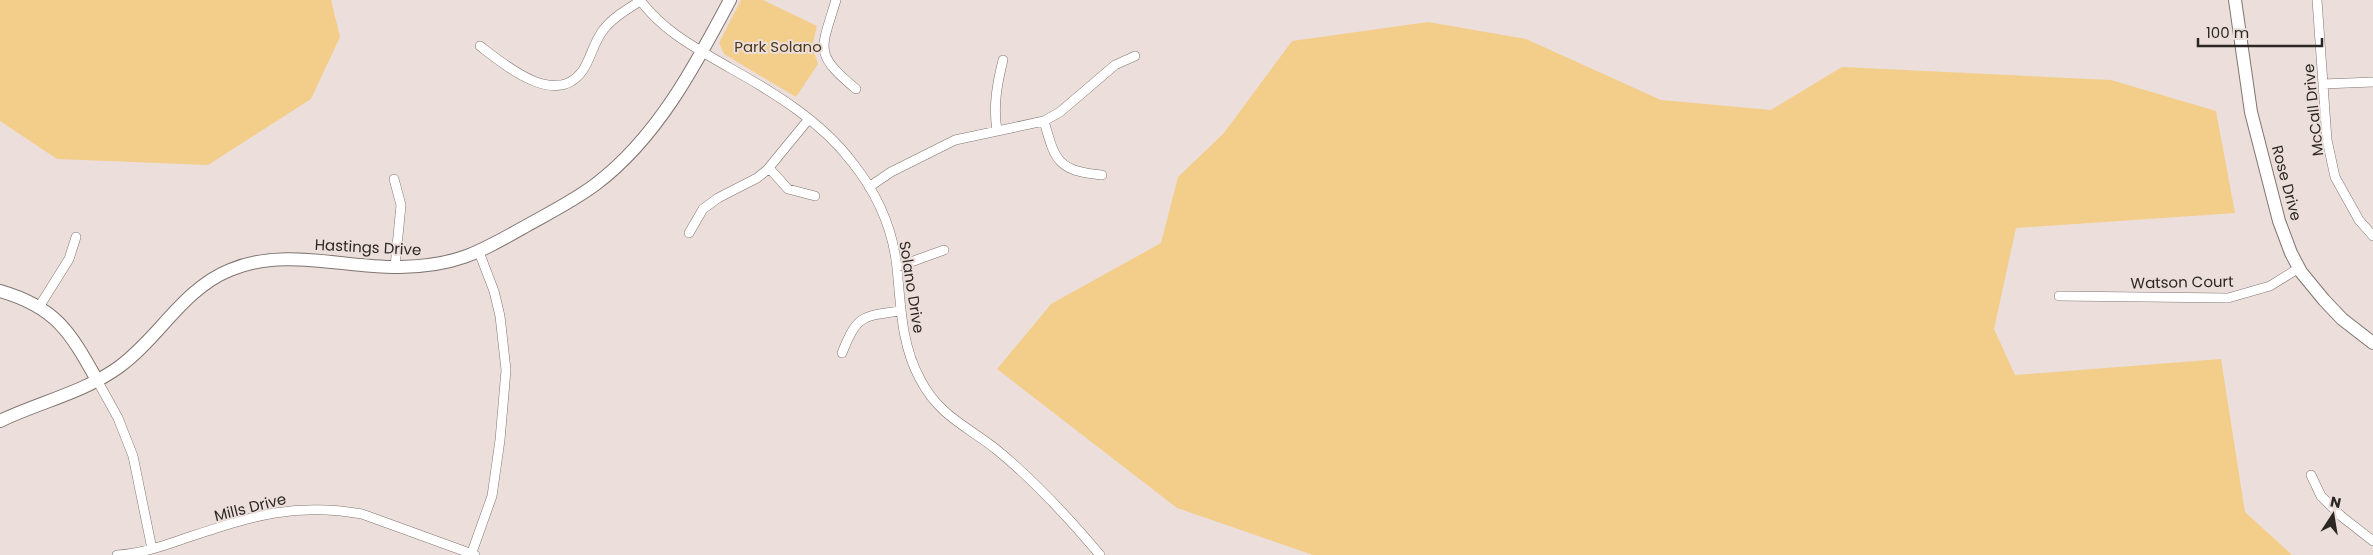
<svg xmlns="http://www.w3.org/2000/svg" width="2373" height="555" font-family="Poppins,sans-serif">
<rect width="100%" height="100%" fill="#ecdfdb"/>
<path fill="#f3cd8a" d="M0 0H331L340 37 311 99 208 165 57 159 0 121Z
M741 0H763L817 26 812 47 818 64 796 97 724 54 719 43Z
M1428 22 1526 39 1661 100 1771 110 1842 67 2111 80 2216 111 2235 213 2016 228 1994 329 2015 375 2221 359 2245 512 2292 555H1313L1177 508 997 369 1051 304 1161 243 1178 177 1224 133 1292 41Z"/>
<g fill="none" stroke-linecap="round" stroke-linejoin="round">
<g stroke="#807571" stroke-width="10">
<path id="street" d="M640 0C664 32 696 48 730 68 773 92 821 121 852 162 876 192 893 229 897 268 901 306 901 344 920 379 939 416 967 426 997 450 1035 481 1068 517 1100 555
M836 0C821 50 813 53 856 89
M2317 0 2327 140 2335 177 2359 220 2373 236
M480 46C505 65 556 109 583 70 591 58 594 41 604 29 613 17 628 9 640 1
M2323 84 2373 82
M1044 121C1055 160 1057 171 1102 175
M997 131C993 106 997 84 1003 60
M769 168 788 189 815 196
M394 179 401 205 395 267
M869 187 891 172 955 140 1044 121 1060 112 1115 65 1135 56
M689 233 703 209 718 198 757 178 767 170 808 120
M897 267 944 250
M2059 296 2228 298 2270 286 2299 268
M39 307 69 259 76 237
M842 353C857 316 861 316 900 311
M97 380 118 418 133 456 152 549
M2311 475 2321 496 2341 516 2373 541
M117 555C143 554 168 544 192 536 253 516 296 502 362 514L475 555
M471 555 492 496 500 440 506 370 500 316 494 291 479 252"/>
</g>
<g stroke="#807571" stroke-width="14">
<path id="secondary" d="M2235 0 2251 112 2279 221 2291 253 2301 272 2324 300 2342 319 2373 343
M0 291C56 307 70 332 97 380
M0 421C39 402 83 393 119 367 159 338 183 289 230 270 285 247 343 268 400 267 456 266 478 253 526 226 549 213 575 200 596 184 657 138 695 66 730 0"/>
</g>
<use href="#street" stroke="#fff" stroke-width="9"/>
<use href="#secondary" stroke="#fff" stroke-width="12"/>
</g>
<g text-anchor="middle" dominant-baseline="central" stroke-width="4" stroke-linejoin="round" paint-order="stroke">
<g font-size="15" fill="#4c3a1a" stroke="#ecdfdb">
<text x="778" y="46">Park Solano</text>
</g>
<g font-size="15" fill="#2c2725" stroke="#ecdfdb">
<text transform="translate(2313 110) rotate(-96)">McCall Drive</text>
<text transform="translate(2287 183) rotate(75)">Rose Drive</text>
<text transform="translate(368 247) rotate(3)">Hastings Drive</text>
<text transform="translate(2182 282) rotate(-1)">Watson Court</text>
<text transform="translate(912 287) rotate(81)">Solano Drive</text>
<text transform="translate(250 507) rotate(-14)">Mills Drive</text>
</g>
</g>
<g transform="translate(2333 515) rotate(12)" stroke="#ecdfdb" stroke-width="4" paint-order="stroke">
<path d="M0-4L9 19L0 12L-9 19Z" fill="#2c2725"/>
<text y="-8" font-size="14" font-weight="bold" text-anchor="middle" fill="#2c2725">N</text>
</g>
<path d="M2198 38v8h124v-8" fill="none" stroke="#2c2725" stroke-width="2.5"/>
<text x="2206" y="38" font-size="15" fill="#2c2725" stroke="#ecdfdb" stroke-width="4" paint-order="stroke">100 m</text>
</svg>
